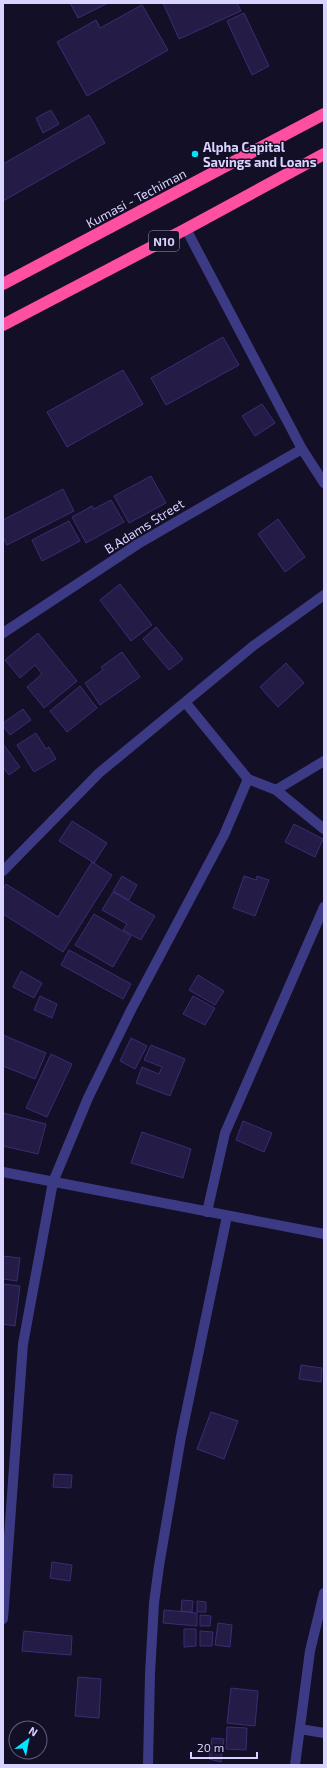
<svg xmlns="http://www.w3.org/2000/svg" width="327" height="1768" font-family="'Exo 2',sans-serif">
<rect width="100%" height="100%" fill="#130f26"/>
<path fill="#241b47" stroke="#3b2d73" d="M70 3H108L78 18Z
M163 3H237L241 11 179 39Z
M142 5 168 50 87 96 57 42 96 20 100 28Z
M244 13 269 66 252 75 227 21Z
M51 110 59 124 43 133 36 118Z
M89 115 105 143 3 201V164Z
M223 337 239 365 166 405 151 378Z
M123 370 143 404 67 447 47 412Z
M262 404 275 423 255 436 242 416Z
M151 476 166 503 129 523 114 496Z
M63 489 74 511 7 545 3 537V520Z
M111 500 124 522 86 543 72 517 92 506 94 509Z
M278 519 305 557 285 572 258 534Z
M69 521 80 541 42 561 32 540Z
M120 584 152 625 131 641 100 600Z
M156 627 183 659 169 670 143 639Z
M38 633 77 681 44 708 27 687 42 674 35 665 20 678 5 660Z
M122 652 140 677 100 705 85 683 103 670 101 667Z
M286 663 304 683 278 707 260 687Z
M80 686 97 708 67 732 50 711Z
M23 709 31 720 10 735 3 726V723Z
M36 733 46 749 49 747 56 759 34 772 17 745Z
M3 744 20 767 9 775 3 767Z
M72 821 107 843 94 863 59 841Z
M294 824 323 839 315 857 285 842Z
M92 862 112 875 63 952 3 914V890L6 884 58 917Z
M122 876 137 885 129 900 113 891Z
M244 876 256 880 257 876 269 880 255 916 233 908Z
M113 892 155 916 141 940 123 930 127 924 102 910Z
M94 914 131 936 113 967 75 945Z
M69 950 131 984 123 999 61 965Z
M21 971 42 983 34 998 13 987Z
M198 975 224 991 215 1005 189 990Z
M40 996 57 1004 52 1018 34 1010Z
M193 996 215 1008 205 1025 183 1014Z
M3 1035 46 1053 35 1079 3 1066Z
M131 1038 147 1046 135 1069 120 1061Z
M151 1045 185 1059 170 1096 136 1083 142 1067 159 1074 162 1067 144 1060Z
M51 1054 72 1064 47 1117 26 1108Z
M3 1113 46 1124 38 1154 3 1146Z
M243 1121 272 1133 264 1152 236 1140Z
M142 1132 191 1149 183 1178 131 1163Z
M3 1256 20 1258 17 1281 3 1279Z
M3 1284 20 1286 15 1326 3 1324Z
M301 1365 322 1368 321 1382 299 1379Z
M211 1412 238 1421 224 1459 197 1449Z
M54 1474 72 1475 71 1488 53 1487Z
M52 1562 72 1565 70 1581 50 1578Z
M182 1600 193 1601 192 1612 181 1611Z
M197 1601 206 1602V1612H197Z
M164 1610 197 1613V1626L163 1623Z
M200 1615 211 1616 210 1626H200Z
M218 1623 232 1625 230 1647 215 1645Z
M184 1629H196V1646L184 1647Z
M24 1631 72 1636 71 1655 22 1651Z
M200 1631 213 1632 212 1646H200Z
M78 1677 101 1679 99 1718 75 1716Z
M231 1688 258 1691 255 1726 227 1723Z
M227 1727 247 1728 246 1750 226 1749Z
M212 1738 224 1739 221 1762 209 1759Z"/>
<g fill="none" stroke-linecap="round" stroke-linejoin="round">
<path stroke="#3d3a85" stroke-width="10" d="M186 229 302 449 324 483
M3 633 138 544 302 449
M248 779 276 790 324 829
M276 790 324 761
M3 871 99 773 253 646 324 595
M3 1172 324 1234
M207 1212 225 1133 324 907
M3 1619 23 1344 53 1182 88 1098 131 1010 224 835 248 779 185 702
M300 1729 324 1733
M148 1765 150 1674 154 1603 159 1566 181 1437 227 1216
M295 1765 310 1651 324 1593"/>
<path stroke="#ff4fa3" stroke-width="12" d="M3 284 324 114
M3 325 186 229 324 154"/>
</g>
<circle fill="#00e5ff" stroke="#130f26" stroke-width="1.5" cx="195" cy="154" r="4"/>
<g text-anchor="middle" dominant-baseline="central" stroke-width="3" stroke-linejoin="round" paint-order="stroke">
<rect fill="#130f26" stroke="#9e99be" stroke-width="1" x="149" y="231" width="30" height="20" rx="3"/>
<g font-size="12" font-weight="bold" fill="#d9d4ff">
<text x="164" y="241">N10</text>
</g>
<g font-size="13" font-weight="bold" fill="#d9d4ff" stroke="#130f26" text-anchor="start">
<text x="203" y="147">Alpha Capital<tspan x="203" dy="15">Savings and Loans</tspan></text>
</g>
<g font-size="13" fill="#d9d4ff" stroke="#130f26">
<text transform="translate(136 198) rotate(-28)">Kumasi - Techiman</text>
<text transform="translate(144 526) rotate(-32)">B.Adams Street</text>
</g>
</g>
<rect width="327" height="1768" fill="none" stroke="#d9d4ff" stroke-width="8"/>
<g transform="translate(28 1740) rotate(32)"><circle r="19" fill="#130f26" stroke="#625e7d"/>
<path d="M0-3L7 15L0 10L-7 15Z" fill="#00e5ff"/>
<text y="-6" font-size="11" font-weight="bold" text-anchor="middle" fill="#d9d4ff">N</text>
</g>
<path d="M191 1752v6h66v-6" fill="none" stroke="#d9d4ff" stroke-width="2"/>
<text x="197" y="1752" font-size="12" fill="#d9d4ff" stroke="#130f26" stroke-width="3" paint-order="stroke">20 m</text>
</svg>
